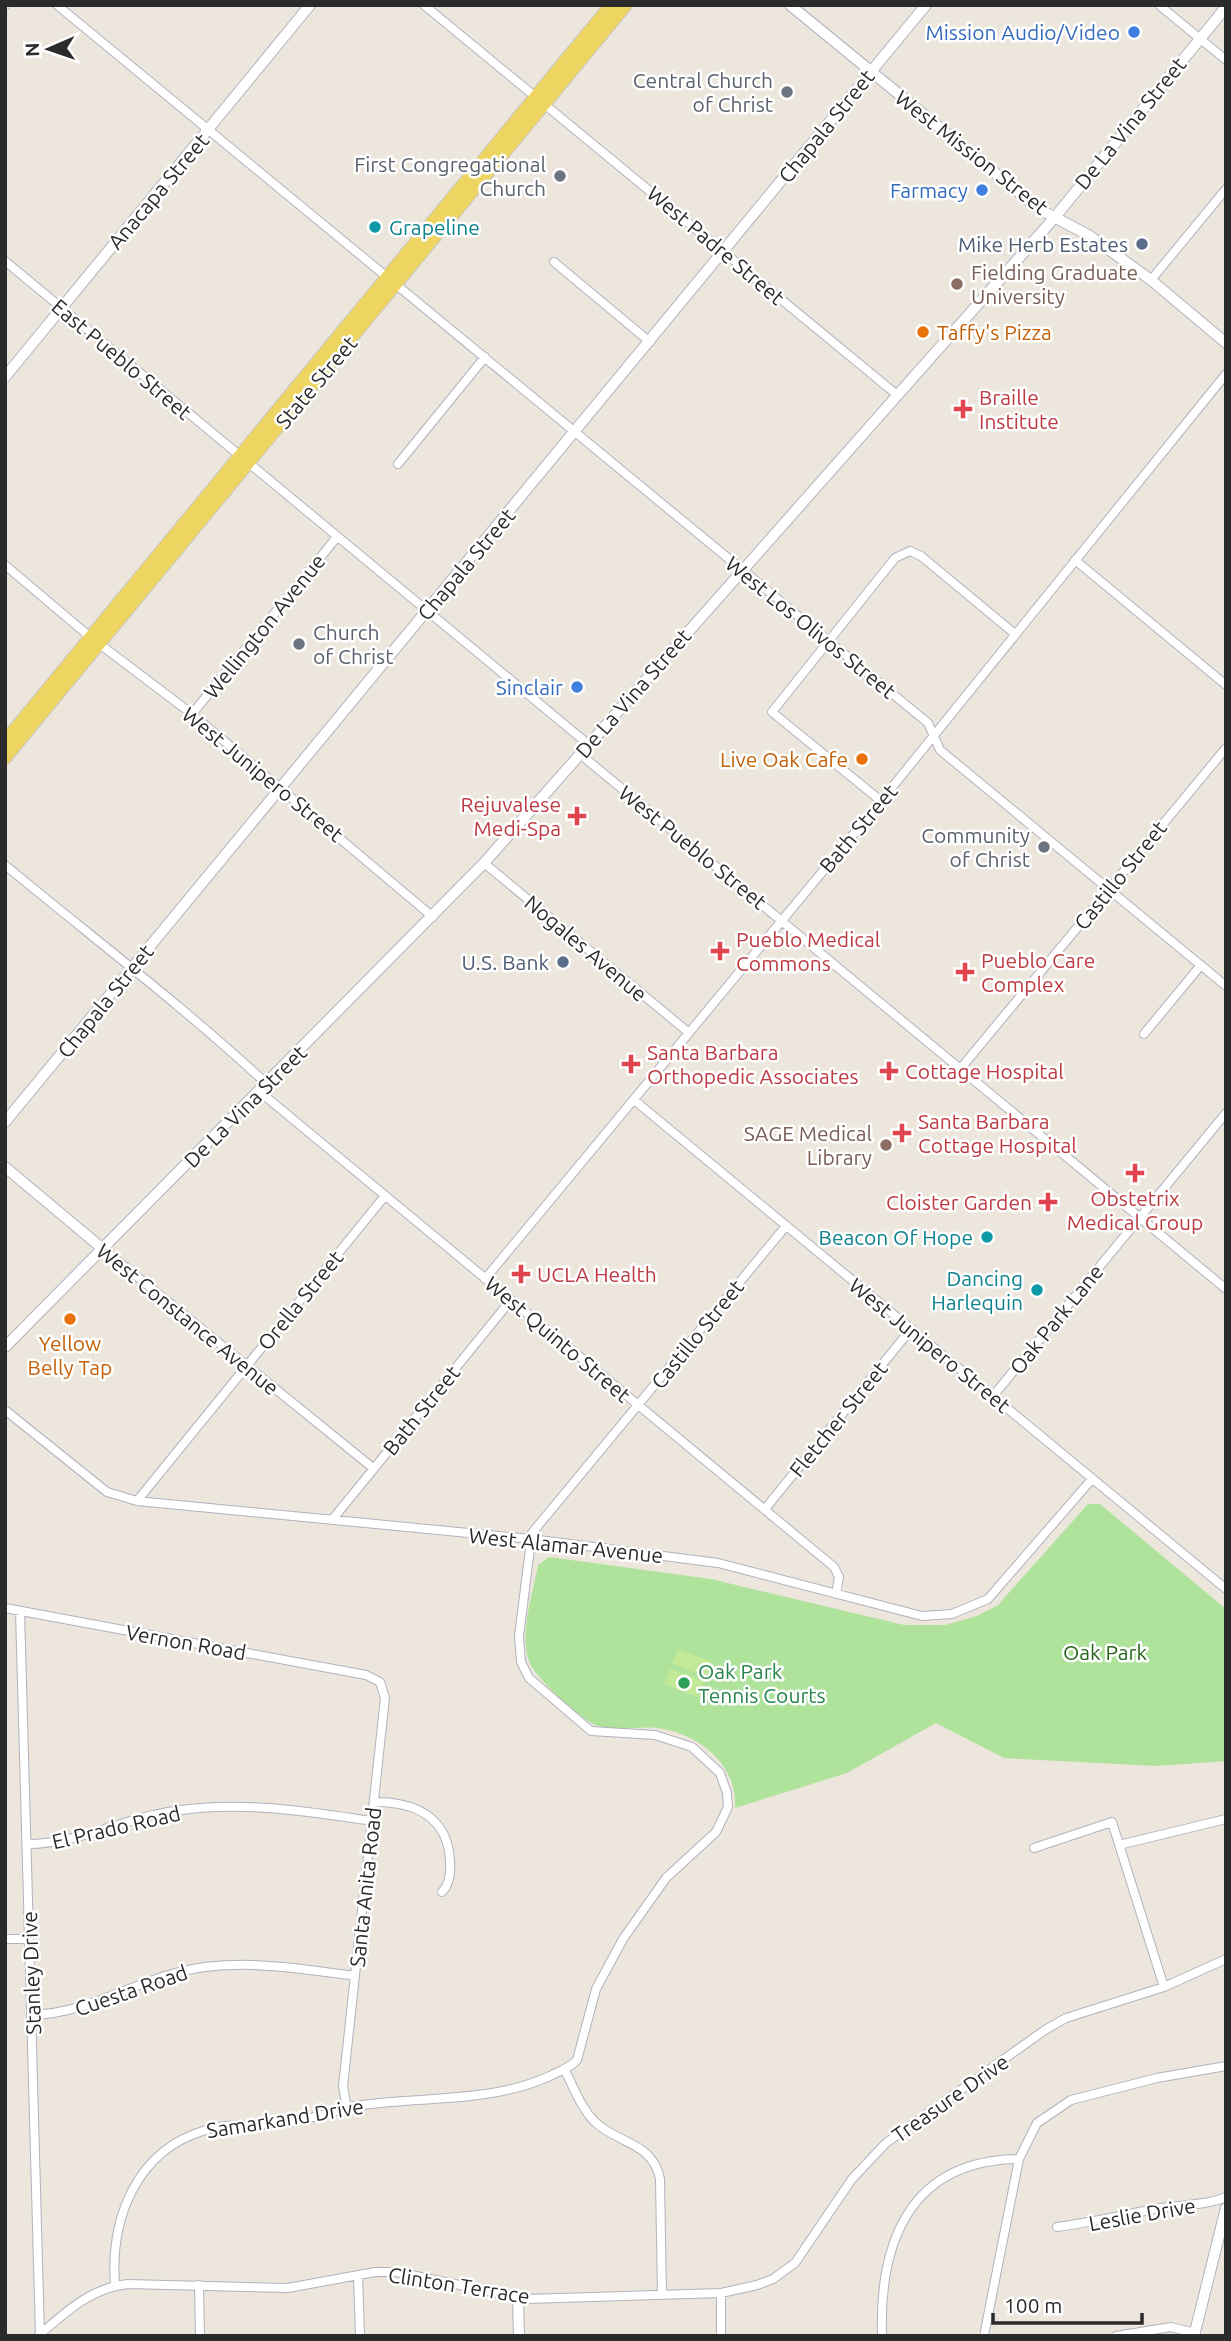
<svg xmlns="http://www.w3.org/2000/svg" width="1231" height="2341" font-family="Ubuntu,sans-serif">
<rect width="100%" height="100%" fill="#ece6dd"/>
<path fill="#afe29b" d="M1088 1504H1100L1226 1609V1761L1157 1766 1004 1758 936 1723 847 1773 735 1808C738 1764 698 1733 657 1728 638 1726 616 1732 598 1726 581 1720 535 1678 529 1661 519 1633 533 1593 538 1565L549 1557 711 1579 904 1625H945L977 1616 998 1605Z"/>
<path fill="#c1e996" d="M678 1649 711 1661 706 1677 672 1664Z
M670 1669 704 1681 698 1697 664 1684Z"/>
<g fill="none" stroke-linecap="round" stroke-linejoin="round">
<g stroke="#b1b2be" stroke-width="10">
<path id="street" d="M57 5 928 723 940 750 1226 986
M424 5 896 394
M1159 5 1226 60
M5 6 6 5
M5 261 588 744
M554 262 650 342
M1151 280 1226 189
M398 464 485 357
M1075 560 1226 685
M5 565 89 636 192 714 433 917
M192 714 337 537
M580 754 1226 1289
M881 801 772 712 895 558 910 551 921 556 1015 634
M484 863 688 1032
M5 865C93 938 184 1007 268 1085
M1144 1034 1201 965
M961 1068 1226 748
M260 1092 834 1567 839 1577 836 1594
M634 1100 1226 1589
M103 1249 373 1468
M485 1279 881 801 1226 374
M993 1396 1226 1113
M5 1410 107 1492 137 1501 531 1539 718 1563 922 1616 952 1614 988 1599 1092 1479
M137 1501 384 1197
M765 1509 911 1329
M332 1520 511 1300
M5 1608 366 1675 380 1682 385 1698 343 2086 347 2109
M20 1611 40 2335
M375 1802C415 1802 448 1817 450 1861 451 1873 450 1884 442 1892
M27 1844C77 1844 120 1820 168 1812 238 1800 303 1811 372 1821
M1119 1845 1226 1819
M1034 1848 1112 1822 1164 1987
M5 1939H28
M32 2015C86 2013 124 1987 175 1973 233 1957 297 1968 355 1976
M564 2069C574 2087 580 2107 595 2122 618 2144 653 2142 660 2179L662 2295
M1057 2227C1089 2223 1118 2216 1150 2210 1175 2204 1202 2207 1226 2197
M358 2275 360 2336
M115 2285C110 2219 136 2150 206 2130 232 2122 259 2126 285 2123 312 2120 336 2109 362 2105 426 2096 490 2103 550 2076 559 2071 570 2068 577 2060L596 1989 623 1939 666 1878 716 1832 728 1807 727 1793 720 1773 692 1747 655 1735 591 1731 529 1678 521 1662 519 1636 532 1533 786 1226
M199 2285 200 2336
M721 2293V2336
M38 2336C66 2312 90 2288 128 2284L288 2288 375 2272H397L527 2299 721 2293 757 2285 773 2279 795 2263 852 2179 886 2143 1045 2030 1066 2018 1164 1987 1226 1959
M882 2336C879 2242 910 2160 1019 2159
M984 2336 1019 2159 1037 2123 1071 2100 1157 2078 1226 2066
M1116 2336 1171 2327 1195 2333"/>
</g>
<g stroke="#b1b2be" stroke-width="12">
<path id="secondary" d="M790 5 1039 209 1090 236 1151 280 1226 343
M5 377 310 5
M5 1122 926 5
M5 1167 103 1249
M5 1347 484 863 1055 217 1226 7
M518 2298 519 2336
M1194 2336 1226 2208"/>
</g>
<g stroke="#c8c8c8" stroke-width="14">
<path id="primary" d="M5 741 611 5
M5 758 626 5"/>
</g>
<use href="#street" stroke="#fff" stroke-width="8"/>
<use href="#secondary" stroke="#fff" stroke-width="10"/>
<use href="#primary" stroke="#eed561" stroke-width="12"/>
</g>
<g fill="#3f7fe0" stroke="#fff" stroke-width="2.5">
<circle cx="1134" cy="32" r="7"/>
<circle cx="982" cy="190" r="7"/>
<circle cx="577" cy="687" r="7"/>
</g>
<g fill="#6b7280" stroke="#fff" stroke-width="2.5">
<circle cx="787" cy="92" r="7"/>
<circle cx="560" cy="176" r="7"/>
<circle cx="299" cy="644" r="7"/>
<circle cx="1044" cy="847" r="7"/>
</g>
<g fill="#0f9aa8" stroke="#fff" stroke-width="2.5">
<circle cx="375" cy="227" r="7"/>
<circle cx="987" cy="1237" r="7"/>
<circle cx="1037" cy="1290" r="7"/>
</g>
<g fill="#5c6f8a" stroke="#fff" stroke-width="2.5">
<circle cx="1142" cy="244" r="7"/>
<circle cx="563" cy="962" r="7"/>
</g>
<g fill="#8d6e63" stroke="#fff" stroke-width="2.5">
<circle cx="957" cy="284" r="7"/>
<circle cx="886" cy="1145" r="7"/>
</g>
<g fill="#e8710a" stroke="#fff" stroke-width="2.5">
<circle cx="923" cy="332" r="7"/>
<circle cx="862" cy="759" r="7"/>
<circle cx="70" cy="1319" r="7"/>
</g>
<g fill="#e0444e" stroke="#fff" stroke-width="2.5">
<path d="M959.5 398.5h7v7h7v7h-7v7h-7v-7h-7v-7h7z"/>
<path d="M573.5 805.5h7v7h7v7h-7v7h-7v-7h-7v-7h7z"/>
<path d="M716.5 940.5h7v7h7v7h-7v7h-7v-7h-7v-7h7z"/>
<path d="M961.5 961.5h7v7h7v7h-7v7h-7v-7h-7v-7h7z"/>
<path d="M627.5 1053.5h7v7h7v7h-7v7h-7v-7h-7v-7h7z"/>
<path d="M885.5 1060.5h7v7h7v7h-7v7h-7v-7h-7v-7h7z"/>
<path d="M898.5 1122.5h7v7h7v7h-7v7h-7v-7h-7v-7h7z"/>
<path d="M1131.5 1162.5h7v7h7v7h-7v7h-7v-7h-7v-7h7z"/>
<path d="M1044.5 1191.5h7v7h7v7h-7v7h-7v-7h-7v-7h7z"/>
<path d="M517.5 1263.5h7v7h7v7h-7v7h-7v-7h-7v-7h7z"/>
</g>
<circle fill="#2e9e5b" stroke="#fff" stroke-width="2.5" cx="684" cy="1683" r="7"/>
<g text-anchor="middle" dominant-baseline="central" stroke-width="5" stroke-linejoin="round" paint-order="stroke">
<g font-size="21" fill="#366cbe" stroke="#fff" text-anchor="end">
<text x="1120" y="32">Mission Audio/Video</text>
<text x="968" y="190">Farmacy</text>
<text x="563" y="687">Sinclair</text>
</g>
<g font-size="21" fill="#5b616d" stroke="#fff" text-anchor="end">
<text x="773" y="80">Central Church<tspan x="773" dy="24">of Christ</tspan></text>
<text x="546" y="164">First Congregational<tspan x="546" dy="24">Church</tspan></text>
<text x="313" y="632" text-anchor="start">Church<tspan x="313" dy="24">of Christ</tspan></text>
<text x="1030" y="835">Community<tspan x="1030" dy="24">of Christ</tspan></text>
</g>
<g font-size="21" fill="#2b2b2b" stroke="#fff">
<text transform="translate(1130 123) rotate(-51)">De La Vina Street</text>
<text transform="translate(826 126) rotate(-51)">Chapala Street</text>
<text transform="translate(972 152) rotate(38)">West Mission Street</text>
<text transform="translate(158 191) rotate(-50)">Anacapa Street</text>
<text transform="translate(716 245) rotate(40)">West Padre Street</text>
<text transform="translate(122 359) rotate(40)">East Pueblo Street</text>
<text transform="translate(316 382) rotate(-50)">State Street</text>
<text transform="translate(466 564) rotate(-50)">Chapala Street</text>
<text transform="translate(264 626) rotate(-51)">Wellington Avenue</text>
<text transform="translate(811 627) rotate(39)">West Los Olivos Street</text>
<text transform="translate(633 693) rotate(-49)">De La Vina Street</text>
<text transform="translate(263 774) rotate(39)">West Junipero Street</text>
<text transform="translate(858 828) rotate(-50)">Bath Street</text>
<text transform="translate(693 847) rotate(39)">West Pueblo Street</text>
<text transform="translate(1120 875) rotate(-51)">Castillo Street</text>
<text transform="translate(586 948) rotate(40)">Nogales Avenue</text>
<text transform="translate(105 1001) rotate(-51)">Chapala Street</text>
<text transform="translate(245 1106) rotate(-45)">De La Vina Street</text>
<text transform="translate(300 1300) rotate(-51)">Orella Street</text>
<text transform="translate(188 1319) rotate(39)">West Constance Avenue</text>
<text transform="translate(1056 1319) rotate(-51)">Oak Park Lane</text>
<text transform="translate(697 1334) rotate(-51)">Castillo Street</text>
<text transform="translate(558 1339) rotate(40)">West Quinto Street</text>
<text transform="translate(930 1345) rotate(39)">West Junipero Street</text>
<text transform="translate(421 1410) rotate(-51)">Bath Street</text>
<text transform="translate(838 1419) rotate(-51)">Fletcher Street</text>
<text transform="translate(566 1545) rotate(6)">West Alamar Avenue</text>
<text transform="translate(186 1642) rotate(10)">Vernon Road</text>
<text transform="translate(116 1827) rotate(-13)">El Prado Road</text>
<text transform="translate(365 1887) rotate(-84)">Santa Anita Road</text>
<text transform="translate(31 1973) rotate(-92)">Stanley Drive</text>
<text transform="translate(131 1990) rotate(-19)">Cuesta Road</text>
<text transform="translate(950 2098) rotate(-35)">Treasure Drive</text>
<text transform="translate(285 2118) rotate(-9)">Samarkand Drive</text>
<text transform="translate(1142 2214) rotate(-10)">Leslie Drive</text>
<text transform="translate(459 2285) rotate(9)">Clinton Terrace</text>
</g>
<g font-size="21" fill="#0d838f" stroke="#fff" text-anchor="end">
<text x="389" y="227" text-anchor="start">Grapeline</text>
<text x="973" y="1237">Beacon Of Hope</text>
<text x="1023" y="1278">Dancing<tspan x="1023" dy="24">Harlequin</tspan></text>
</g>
<g font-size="21" fill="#4e5e75" stroke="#fff" text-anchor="end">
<text x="1128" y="244">Mike Herb Estates</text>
<text x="549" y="962">U.S. Bank</text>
</g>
<g font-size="21" fill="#785e54" stroke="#fff" text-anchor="start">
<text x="971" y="272">Fielding Graduate<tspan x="971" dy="24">University</tspan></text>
<text x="872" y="1133" text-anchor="end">SAGE Medical<tspan x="872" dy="24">Library</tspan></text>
</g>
<g font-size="21" fill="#c56008" stroke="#fff" text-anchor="start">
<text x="937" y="332">Taffy's Pizza</text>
<text x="848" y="759" text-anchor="end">Live Oak Cafe</text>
<text x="70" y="1343" text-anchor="middle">Yellow<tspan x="70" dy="24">Belly Tap</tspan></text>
</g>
<g font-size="21" fill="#be3a42" stroke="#fff" text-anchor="start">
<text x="979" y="397">Braille<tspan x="979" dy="24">Institute</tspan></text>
<text x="561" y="804" text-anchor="end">Rejuvalese<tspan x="561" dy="24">Medi-Spa</tspan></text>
<text x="736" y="939">Pueblo Medical<tspan x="736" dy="24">Commons</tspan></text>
<text x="981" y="960">Pueblo Care<tspan x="981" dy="24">Complex</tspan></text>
<text x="647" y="1052">Santa Barbara<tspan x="647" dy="24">Orthopedic Associates</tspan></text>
<text x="905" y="1071">Cottage Hospital</text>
<text x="918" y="1121">Santa Barbara<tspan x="918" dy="24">Cottage Hospital</tspan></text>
<text x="1135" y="1198" text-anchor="middle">Obstetrix<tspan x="1135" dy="24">Medical Group</tspan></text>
<text x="1032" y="1202" text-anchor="end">Cloister Garden</text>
<text x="537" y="1274">UCLA Health</text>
</g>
<g font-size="21" fill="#27661c" stroke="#fff">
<text x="1105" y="1652">Oak Park</text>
</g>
<g font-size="21" fill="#27864d" stroke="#fff" text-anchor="start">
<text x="698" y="1671">Oak Park<tspan x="698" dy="24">Tennis Courts</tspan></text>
</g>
</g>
<rect width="1231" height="2341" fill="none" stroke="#2b2b2b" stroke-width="14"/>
<g transform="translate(49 49) rotate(268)" stroke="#ffffff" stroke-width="5" paint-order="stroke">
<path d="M0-5L12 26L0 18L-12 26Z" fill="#2b2b2b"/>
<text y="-10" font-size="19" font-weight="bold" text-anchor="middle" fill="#2b2b2b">N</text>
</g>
<path d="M993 2313v10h149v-10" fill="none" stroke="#2b2b2b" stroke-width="3.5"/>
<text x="1004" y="2313" font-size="21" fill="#2b2b2b" stroke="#ffffff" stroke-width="5" paint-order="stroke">100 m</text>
</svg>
